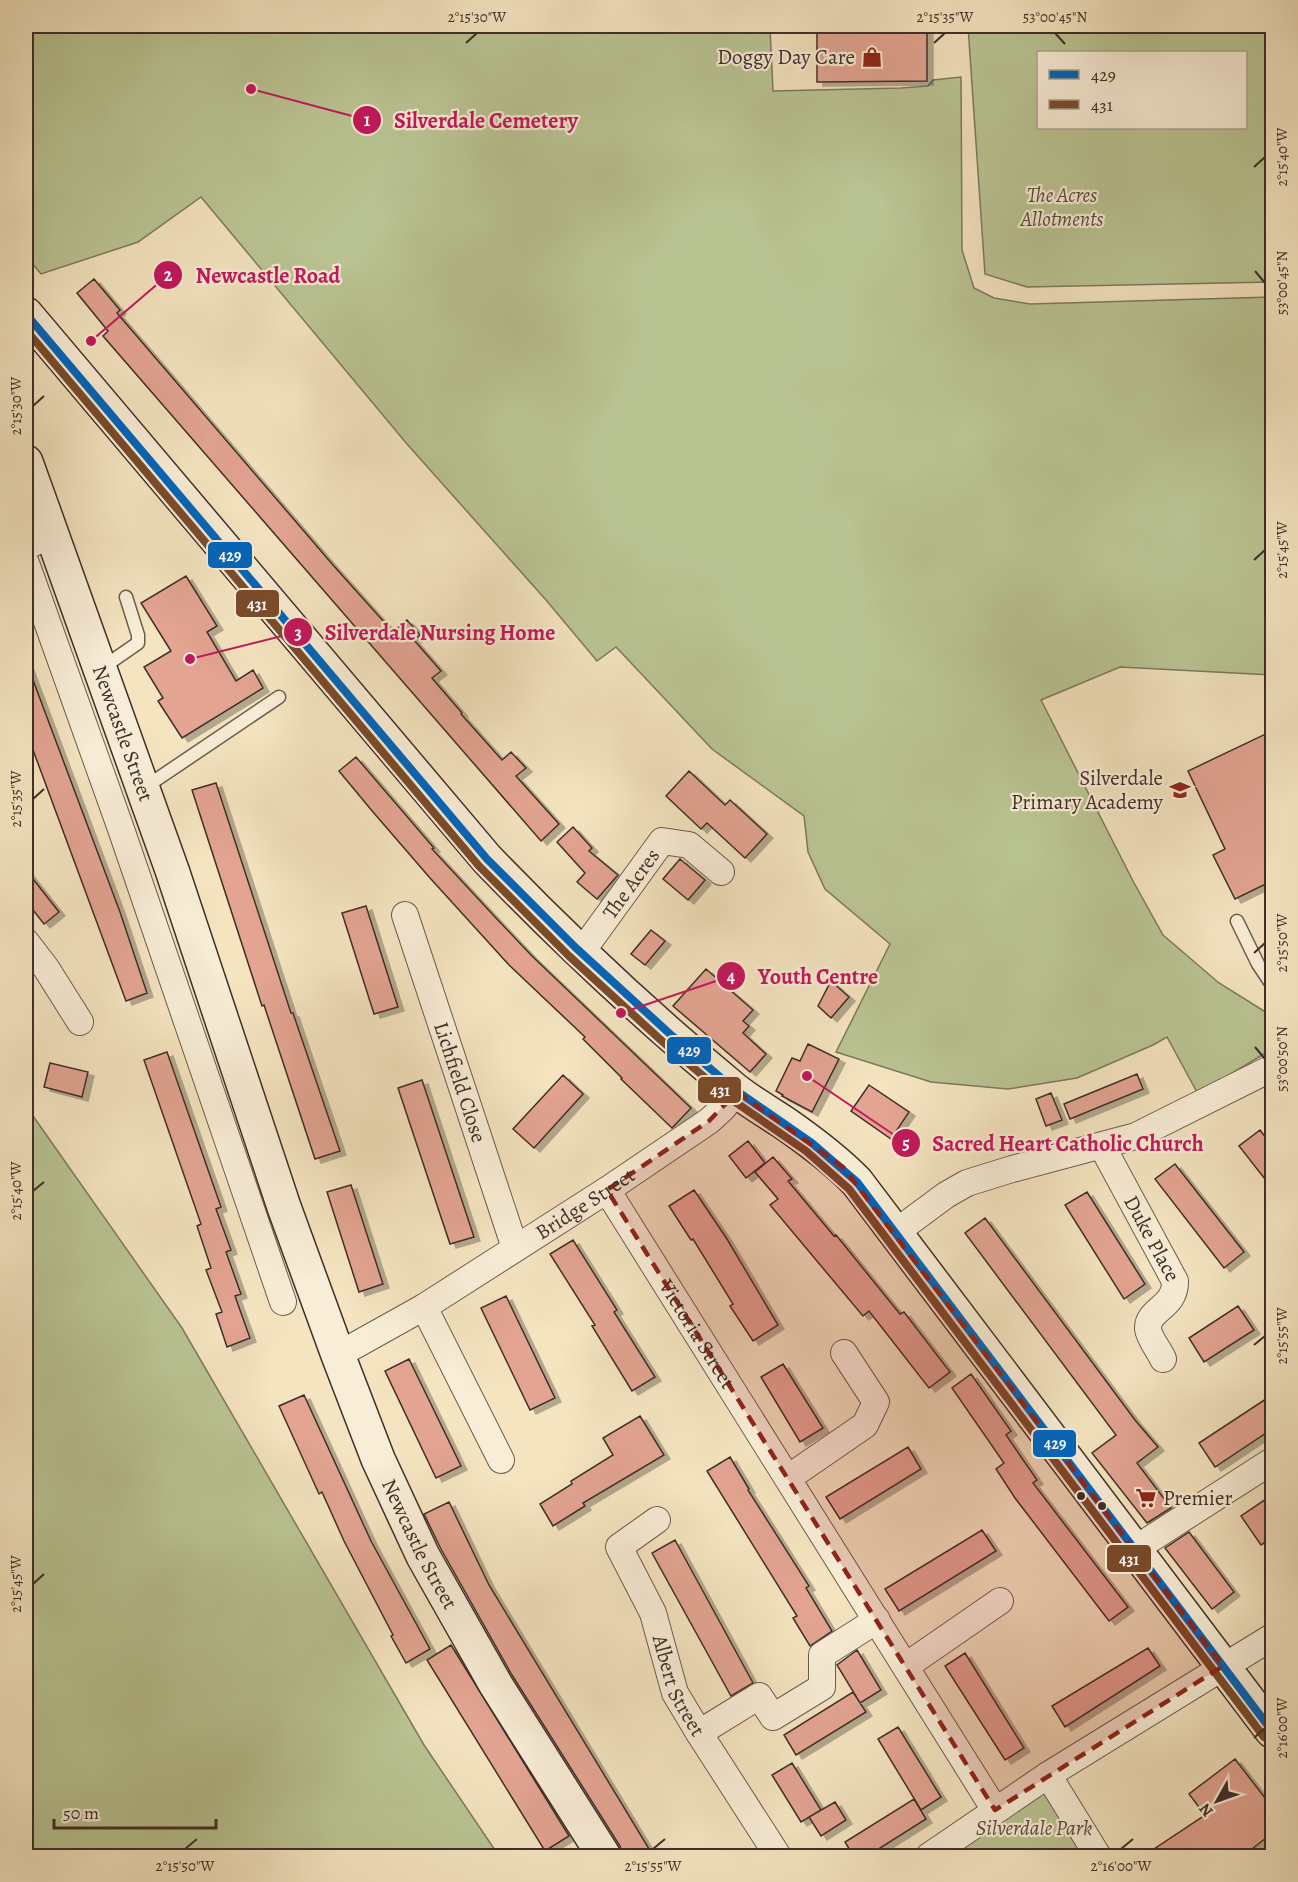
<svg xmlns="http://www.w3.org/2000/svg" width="1298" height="1882" font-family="Alegreya,serif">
<defs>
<filter id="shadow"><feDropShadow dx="6" dy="4" stdDeviation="0" flood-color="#0004"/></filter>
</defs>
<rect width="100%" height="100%" fill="#f4e4c0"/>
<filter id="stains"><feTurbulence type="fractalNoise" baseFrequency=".00333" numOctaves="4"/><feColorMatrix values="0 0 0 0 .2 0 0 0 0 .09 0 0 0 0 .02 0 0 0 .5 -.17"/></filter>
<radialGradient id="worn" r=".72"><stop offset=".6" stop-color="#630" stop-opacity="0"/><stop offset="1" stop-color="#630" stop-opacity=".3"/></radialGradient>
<path fill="#bac493" stroke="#7c795e" stroke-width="1.5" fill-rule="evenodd" d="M26 26H739L740 28H770L773 91 901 88 928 86 933 80 961 77 962 250 974 288 994 298 1030 304 1272 297V675L1120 667 1041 700 1133 881 1163 935 1219 983 1272 1016V1049L1198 1094 1167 1037 1153 1045 1077 1078 1008 1089 931 1082 836 1052 890 944 825 889 808 852 804 816 712 749 616 647 597 661 546 600 407 444 201 197 138 242 41 274 26 256Z
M968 26H1272V282L1027 287 985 274ZM1038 52H1246V128H1038Z
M26 1106 182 1328 424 1745 499 1856H26Z
M1042 1788 1088 1856H970L960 1843Z"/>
<path fill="#e3a492" stroke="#3f2e28" stroke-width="1.5" filter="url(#shadow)" d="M817 26H927V81L817 82Z
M94 279 120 310 117 313 333 565 393 632 407 620 420 635 414 640 441 671 432 678 462 713 461 714 502 760 511 752 526 768 516 776 559 824 541 841 103 336 108 331 77 293Z
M186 576 217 626 207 632 236 681 253 670 263 688 182 738 158 701 163 698 144 667 171 651 141 603Z
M26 664H27L120 912 147 993 126 1001 26 731Z
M1272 731V881L1235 899 1213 855 1225 849 1188 771Z
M356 757 434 848 432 849 496 918 532 956 691 1108 672 1128 621 1079 622 1078 583 1039 585 1037 509 965 430 878 373 812 339 771Z
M689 771 725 805 730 800 767 834 745 858 707 823 701 829 666 796Z
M216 783 291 1013H293L340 1151 315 1159 264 1005 262 1006 192 790Z
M573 827 592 848 589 851 618 875 597 899 577 882 585 873 557 842Z
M680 859 705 880 688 900 663 879Z
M26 870 59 912 44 924 26 901Z
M366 906 398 1007 374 1014 342 913Z
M651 930 665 941 645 965 631 954Z
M706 969 753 1010 743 1021 749 1026 743 1033 766 1054 750 1072 673 1006Z
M831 981 849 997 831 1018 818 1006Z
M808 1044 839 1059 812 1112 782 1096 783 1095 776 1091 792 1058 800 1061Z
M167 1052 221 1207 216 1209 231 1250 226 1252 241 1294 235 1296 250 1338 227 1347 216 1314 222 1312 206 1270 211 1268 197 1226 201 1224 144 1060Z
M50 1063 88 1072 82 1097 44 1087Z
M1137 1074 1143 1089 1070 1119 1064 1104Z
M563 1075 583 1094 534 1148 513 1129Z
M422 1080 474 1237 450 1244 398 1088Z
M869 1085 909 1112 891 1139 851 1111Z
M1051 1093 1062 1120 1046 1126 1036 1099Z
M1260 1130 1272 1146V1188L1239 1146Z
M748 1141 765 1163 746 1178 729 1156Z
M773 1157 792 1179 788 1181 834 1236 836 1235 900 1314 904 1312 950 1372 929 1388 869 1311 863 1316 770 1205 778 1199 755 1172Z
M1175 1164 1244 1252 1224 1268 1155 1179Z
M351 1185 383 1284 359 1292 327 1192Z
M694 1190 727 1239 778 1325 753 1341 730 1306 733 1304 693 1239 691 1240 669 1206Z
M1087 1192 1145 1284 1124 1299 1065 1205Z
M985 1218 1135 1420 1158 1447 1137 1463 1171 1508 1147 1523 1092 1453 1116 1435 965 1233Z
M573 1240 617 1310 614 1312 655 1377 632 1391 592 1326 595 1325 550 1254Z
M506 1296 555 1398 530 1410 481 1308Z
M1238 1306 1254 1330 1204 1362 1189 1338Z
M409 1359 461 1466 436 1478 385 1371Z
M783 1364 823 1428 800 1442 761 1377Z
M971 1374 1011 1431 1006 1435 1037 1480 1033 1483 1128 1607 1109 1621 1015 1498 996 1469 1004 1463 952 1388Z
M304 1395 371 1541 430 1649 406 1663 391 1636 393 1635 344 1541 322 1492 319 1494 279 1406Z
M1272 1395V1429L1215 1467 1199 1443Z
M640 1416 664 1455 583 1503 585 1506 553 1526 540 1504 572 1484 571 1481 613 1455 603 1438Z
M908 1447 921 1469 840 1519 826 1497Z
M730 1457 749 1489 748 1490 809 1586 806 1588 832 1631 810 1646 793 1618 797 1616 707 1471Z
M1272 1495V1537L1261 1545 1241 1516Z
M449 1502 489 1585 654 1857H623L620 1846 512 1675 441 1549 424 1514Z
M982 1530 996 1551 899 1611 885 1589Z
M1189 1532 1234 1592 1212 1609 1165 1548Z
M675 1540 753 1683 731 1696 652 1553Z
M451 1645 569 1836 545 1851 427 1660Z
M1148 1648 1160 1666 1065 1727 1052 1706Z
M857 1650 881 1690 860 1703 837 1665Z
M965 1653 1024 1748 1005 1760 945 1666Z
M853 1692 866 1712 796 1755 784 1735Z
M898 1727 941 1797 921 1810 878 1739Z
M1235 1759 1272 1807V1833L1242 1857H1142L1205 1815 1189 1794Z
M792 1763 821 1810 801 1822 772 1775Z
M914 1799 926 1819 866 1857H854L845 1842Z
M835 1802 846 1820 821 1836 809 1817Z"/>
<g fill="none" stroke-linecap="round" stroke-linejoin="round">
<g stroke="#6c5c4e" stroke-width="15">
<path id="lane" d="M102 668 138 643V635L126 597
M144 788 279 697
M1237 921 1258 964 1272 985"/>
</g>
<g stroke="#6c5c4e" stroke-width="28">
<g id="street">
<path d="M26 546 53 535"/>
<path d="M26 563 121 829 283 1302"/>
<path id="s1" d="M405 915 515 1248"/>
<path d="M26 942 46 968 80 1022"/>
<path id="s2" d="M580 954 662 841 689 845 721 872"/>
<path id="s3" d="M1102 1146 1175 1281C1176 1308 1147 1309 1148 1329 1149 1338 1159 1350 1163 1359"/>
<path id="s4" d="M607 1190 995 1810"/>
<path d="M896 1232 946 1195 967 1183 1012 1169 1136 1136 1272 1068"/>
<path d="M424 1307 501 1460"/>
<path id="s5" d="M338 1355 424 1307 607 1190 709 1121 722 1109 737 1092"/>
<path d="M788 1478 865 1425 876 1402 844 1353"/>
<path id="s6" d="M657 1520 619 1547 653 1613 675 1693 699 1733 778 1856"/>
<path d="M1135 1549 1272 1461"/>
<path d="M906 1666 1000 1601"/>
<path d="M699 1733 759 1696 773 1717 822 1687V1655L877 1620"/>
<path d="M1048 1775 1098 1856"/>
<path d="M929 1856 1048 1775 1272 1637"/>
</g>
</g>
<g stroke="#3f2e28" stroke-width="36">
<g id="secondary">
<path d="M26 314 487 859C565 940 647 1017 734 1089 749 1101 766 1111 783 1122 809 1140 835 1159 857 1182L1272 1731"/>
<path id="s7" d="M26 462 172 870 284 1207 338 1355 378 1459 423 1556 496 1685 604 1856"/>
</g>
</g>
<use href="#lane" stroke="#f8edd6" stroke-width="12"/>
<use href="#street" stroke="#f8edd6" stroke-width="26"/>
<use href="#secondary" stroke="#f8edd6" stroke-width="33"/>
<g stroke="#f8edd6" stroke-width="12">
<path id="bus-1" d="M26 314 487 859 576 948 670 1034 734 1089 812 1143 857 1182 1272 1731"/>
</g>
<g stroke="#f8edd6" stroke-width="12">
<path id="bus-2" d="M26 330 479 866 569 956 663 1042 728 1097 806 1151 849 1189 1264 1737"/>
</g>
<use href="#bus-1" stroke="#0065bd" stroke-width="8"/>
<use href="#bus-2" stroke="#7a4b2a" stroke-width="8"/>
</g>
<path fill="#8f2418" fill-opacity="0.2" stroke="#8f2418" stroke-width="4.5" stroke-dasharray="12 8" stroke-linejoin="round" d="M737 1092 843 1167 1223 1666 995 1810 607 1190 709 1121Z"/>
<path fill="none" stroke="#3f2e28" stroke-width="2" d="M1055 33 1065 44M466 43 477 33M934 43 945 33M1254 167 1265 157M1255 271 1265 283M33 406 44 396M1254 560 1265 550M33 799 44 789M1254 953 1265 943M1255 1047 1265 1059M33 1191 44 1182M1254 1345 1265 1336M33 1584 44 1574M1254 1738 1265 1728M185 1849 197 1839M653 1849 665 1839M1121 1849 1133 1839"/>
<defs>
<g id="shop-bare" transform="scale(1.62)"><path d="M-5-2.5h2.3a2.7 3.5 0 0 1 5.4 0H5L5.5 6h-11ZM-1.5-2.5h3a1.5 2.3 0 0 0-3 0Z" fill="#8f2418" stroke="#f8edd6" stroke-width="2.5" paint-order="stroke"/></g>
<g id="school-bare" transform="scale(1.62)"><path d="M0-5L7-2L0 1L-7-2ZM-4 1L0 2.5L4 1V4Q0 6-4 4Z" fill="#8f2418" stroke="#f8edd6" stroke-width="2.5" paint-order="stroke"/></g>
<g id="supermarket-bare" transform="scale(1.62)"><path d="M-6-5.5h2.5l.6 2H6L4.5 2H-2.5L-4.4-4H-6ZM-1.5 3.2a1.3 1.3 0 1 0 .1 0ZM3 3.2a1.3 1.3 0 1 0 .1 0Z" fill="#8f2418" stroke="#f8edd6" stroke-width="2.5" paint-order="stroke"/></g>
</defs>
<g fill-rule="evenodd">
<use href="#shop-bare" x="872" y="57"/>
<use href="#school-bare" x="1180" y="790"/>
<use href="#supermarket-bare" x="1146" y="1498"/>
</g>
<g fill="#3f2e28" stroke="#f8edd6" stroke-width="2">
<circle cx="1081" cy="1496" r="5"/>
<circle cx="1102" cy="1506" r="5"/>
</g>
<g text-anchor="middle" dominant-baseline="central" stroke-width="4.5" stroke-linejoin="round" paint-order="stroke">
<g font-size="21" fill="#3f2e28" stroke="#f8edd6" text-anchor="end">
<text x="855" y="57">Doggy Day Care</text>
<text x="1163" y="778">Silverdale<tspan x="1163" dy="24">Primary Academy</tspan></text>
<text x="1163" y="1498" text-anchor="start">Premier</text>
</g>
<g font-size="21" font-style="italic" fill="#584c3d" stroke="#f8edd6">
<text x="1062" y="195">The Acres<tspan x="1062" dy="24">Allotments</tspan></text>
<text x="1034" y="1828">Silverdale Park</text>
</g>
<g font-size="21" fill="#3f2e28" stroke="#f8edd6">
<text stroke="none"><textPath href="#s7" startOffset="288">Newcastle Street</textPath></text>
<text stroke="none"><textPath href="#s2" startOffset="87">The Acres</textPath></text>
<text stroke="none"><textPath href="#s1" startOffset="176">Lichfield Close</textPath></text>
<text stroke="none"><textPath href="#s5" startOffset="290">Bridge Street</textPath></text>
<text stroke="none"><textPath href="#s3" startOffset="105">Duke Place</textPath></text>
<text stroke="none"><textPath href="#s4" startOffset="170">Victoria Street</textPath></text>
<text stroke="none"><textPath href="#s7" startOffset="1152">Newcastle Street</textPath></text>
<text stroke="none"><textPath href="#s6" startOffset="198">Albert Street</textPath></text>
</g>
</g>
<path fill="none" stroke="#c2185b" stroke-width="2" d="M251 89L367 120M91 341L168 275M190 659L298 632M621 1013L731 976M807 1076L906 1143"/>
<g fill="#c2185b" stroke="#f8edd6" stroke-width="2">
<circle cx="251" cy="89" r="6"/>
<circle cx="91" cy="341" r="6"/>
<circle cx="190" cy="659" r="6"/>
<circle cx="621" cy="1013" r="6"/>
<circle cx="807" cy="1076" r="6"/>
<circle cx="367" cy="120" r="15"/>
<circle cx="168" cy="275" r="15"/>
<circle cx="298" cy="632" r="15"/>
<circle cx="731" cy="976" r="15"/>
<circle cx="906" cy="1143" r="15"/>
</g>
<g font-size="18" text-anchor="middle" font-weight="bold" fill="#fff">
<text x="367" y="126">1</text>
<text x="168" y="281">2</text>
<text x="298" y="639">3</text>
<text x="731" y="982">4</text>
<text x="906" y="1149">5</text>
</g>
<g font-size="22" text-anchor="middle" font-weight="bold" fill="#c2185b" stroke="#f8edd6" stroke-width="4.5" stroke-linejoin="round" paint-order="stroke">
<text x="486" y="128">Silverdale Cemetery</text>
<text x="268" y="283">Newcastle Road</text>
<text x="440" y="640">Silverdale Nursing Home</text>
<text x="818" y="984">Youth Centre</text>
<text x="1068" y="1151">Sacred Heart Catholic Church</text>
</g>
<g stroke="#f8edd6" stroke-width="2">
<rect x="207" y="541" width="46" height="28" rx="6" fill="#0065bd"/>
<rect x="235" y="589" width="45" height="29" rx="6" fill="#7a4b2a"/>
<rect x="666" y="1036" width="46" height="29" rx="6" fill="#0065bd"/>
<rect x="697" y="1076" width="45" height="28" rx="6" fill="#7a4b2a"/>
<rect x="1032" y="1429" width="45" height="29" rx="6" fill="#0065bd"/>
<rect x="1106" y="1544" width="46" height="29" rx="6" fill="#7a4b2a"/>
</g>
<g font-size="16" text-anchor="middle" font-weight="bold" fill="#fff">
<text x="230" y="561">429</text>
<text x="257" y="610">431</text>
<text x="689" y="1056">429</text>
<text x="720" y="1096">431</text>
<text x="1055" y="1449">429</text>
<text x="1129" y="1565">431</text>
</g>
<rect width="1298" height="1882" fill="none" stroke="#f4e4c0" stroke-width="66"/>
<rect x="1037" y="51" width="210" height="78" fill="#f8edd6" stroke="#aea190" stroke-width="1.5"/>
<rect x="1049" y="70" width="30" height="9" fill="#0065bd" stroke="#aea190" stroke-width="1.5"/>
<text x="1091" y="81" font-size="18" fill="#3f2e28">429</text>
<rect x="1049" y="100" width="30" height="9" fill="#7a4b2a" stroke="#aea190" stroke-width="1.5"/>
<text x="1091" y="111" font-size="18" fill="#3f2e28">431</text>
<g transform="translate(1217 1801) rotate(230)" stroke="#f8edd6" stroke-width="4.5" paint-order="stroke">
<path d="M0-4.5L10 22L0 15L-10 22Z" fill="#3f2e28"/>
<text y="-9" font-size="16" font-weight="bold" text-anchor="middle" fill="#3f2e28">N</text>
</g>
<path d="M54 1819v9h162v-9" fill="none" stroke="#3f2e28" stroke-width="3"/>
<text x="63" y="1819" font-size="18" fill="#3f2e28" stroke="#f8edd6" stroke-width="4.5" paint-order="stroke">50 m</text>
<rect x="33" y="33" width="1232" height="1816" fill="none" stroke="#3f2e28" stroke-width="2"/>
<g font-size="15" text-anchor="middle" fill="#3f2e28">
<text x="477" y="22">2°15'30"W</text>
<text x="945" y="22">2°15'35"W</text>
<text x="1055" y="22">53°00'45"N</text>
<text transform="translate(1282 157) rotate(-90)" y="5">2°15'40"W</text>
<text transform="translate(1282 283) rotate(-90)" y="5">53°00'45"N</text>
<text transform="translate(16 406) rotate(-90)" y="5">2°15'30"W</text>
<text transform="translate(1282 550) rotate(-90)" y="5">2°15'45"W</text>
<text transform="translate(16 799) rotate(-90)" y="5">2°15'35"W</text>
<text transform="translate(1282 943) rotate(-90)" y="5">2°15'50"W</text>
<text transform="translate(1282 1059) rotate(-90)" y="5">53°00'50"N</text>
<text transform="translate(16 1191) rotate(-90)" y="5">2°15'40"W</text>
<text transform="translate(1282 1336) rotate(-90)" y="5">2°15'55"W</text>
<text transform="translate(16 1584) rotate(-90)" y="5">2°15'45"W</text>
<text transform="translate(1282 1728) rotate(-90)" y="5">2°16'00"W</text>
<text x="185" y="1871">2°15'50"W</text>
<text x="653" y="1871">2°15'55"W</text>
<text x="1121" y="1871">2°16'00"W</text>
</g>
<rect width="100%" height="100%" filter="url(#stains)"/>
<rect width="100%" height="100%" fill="url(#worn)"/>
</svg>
